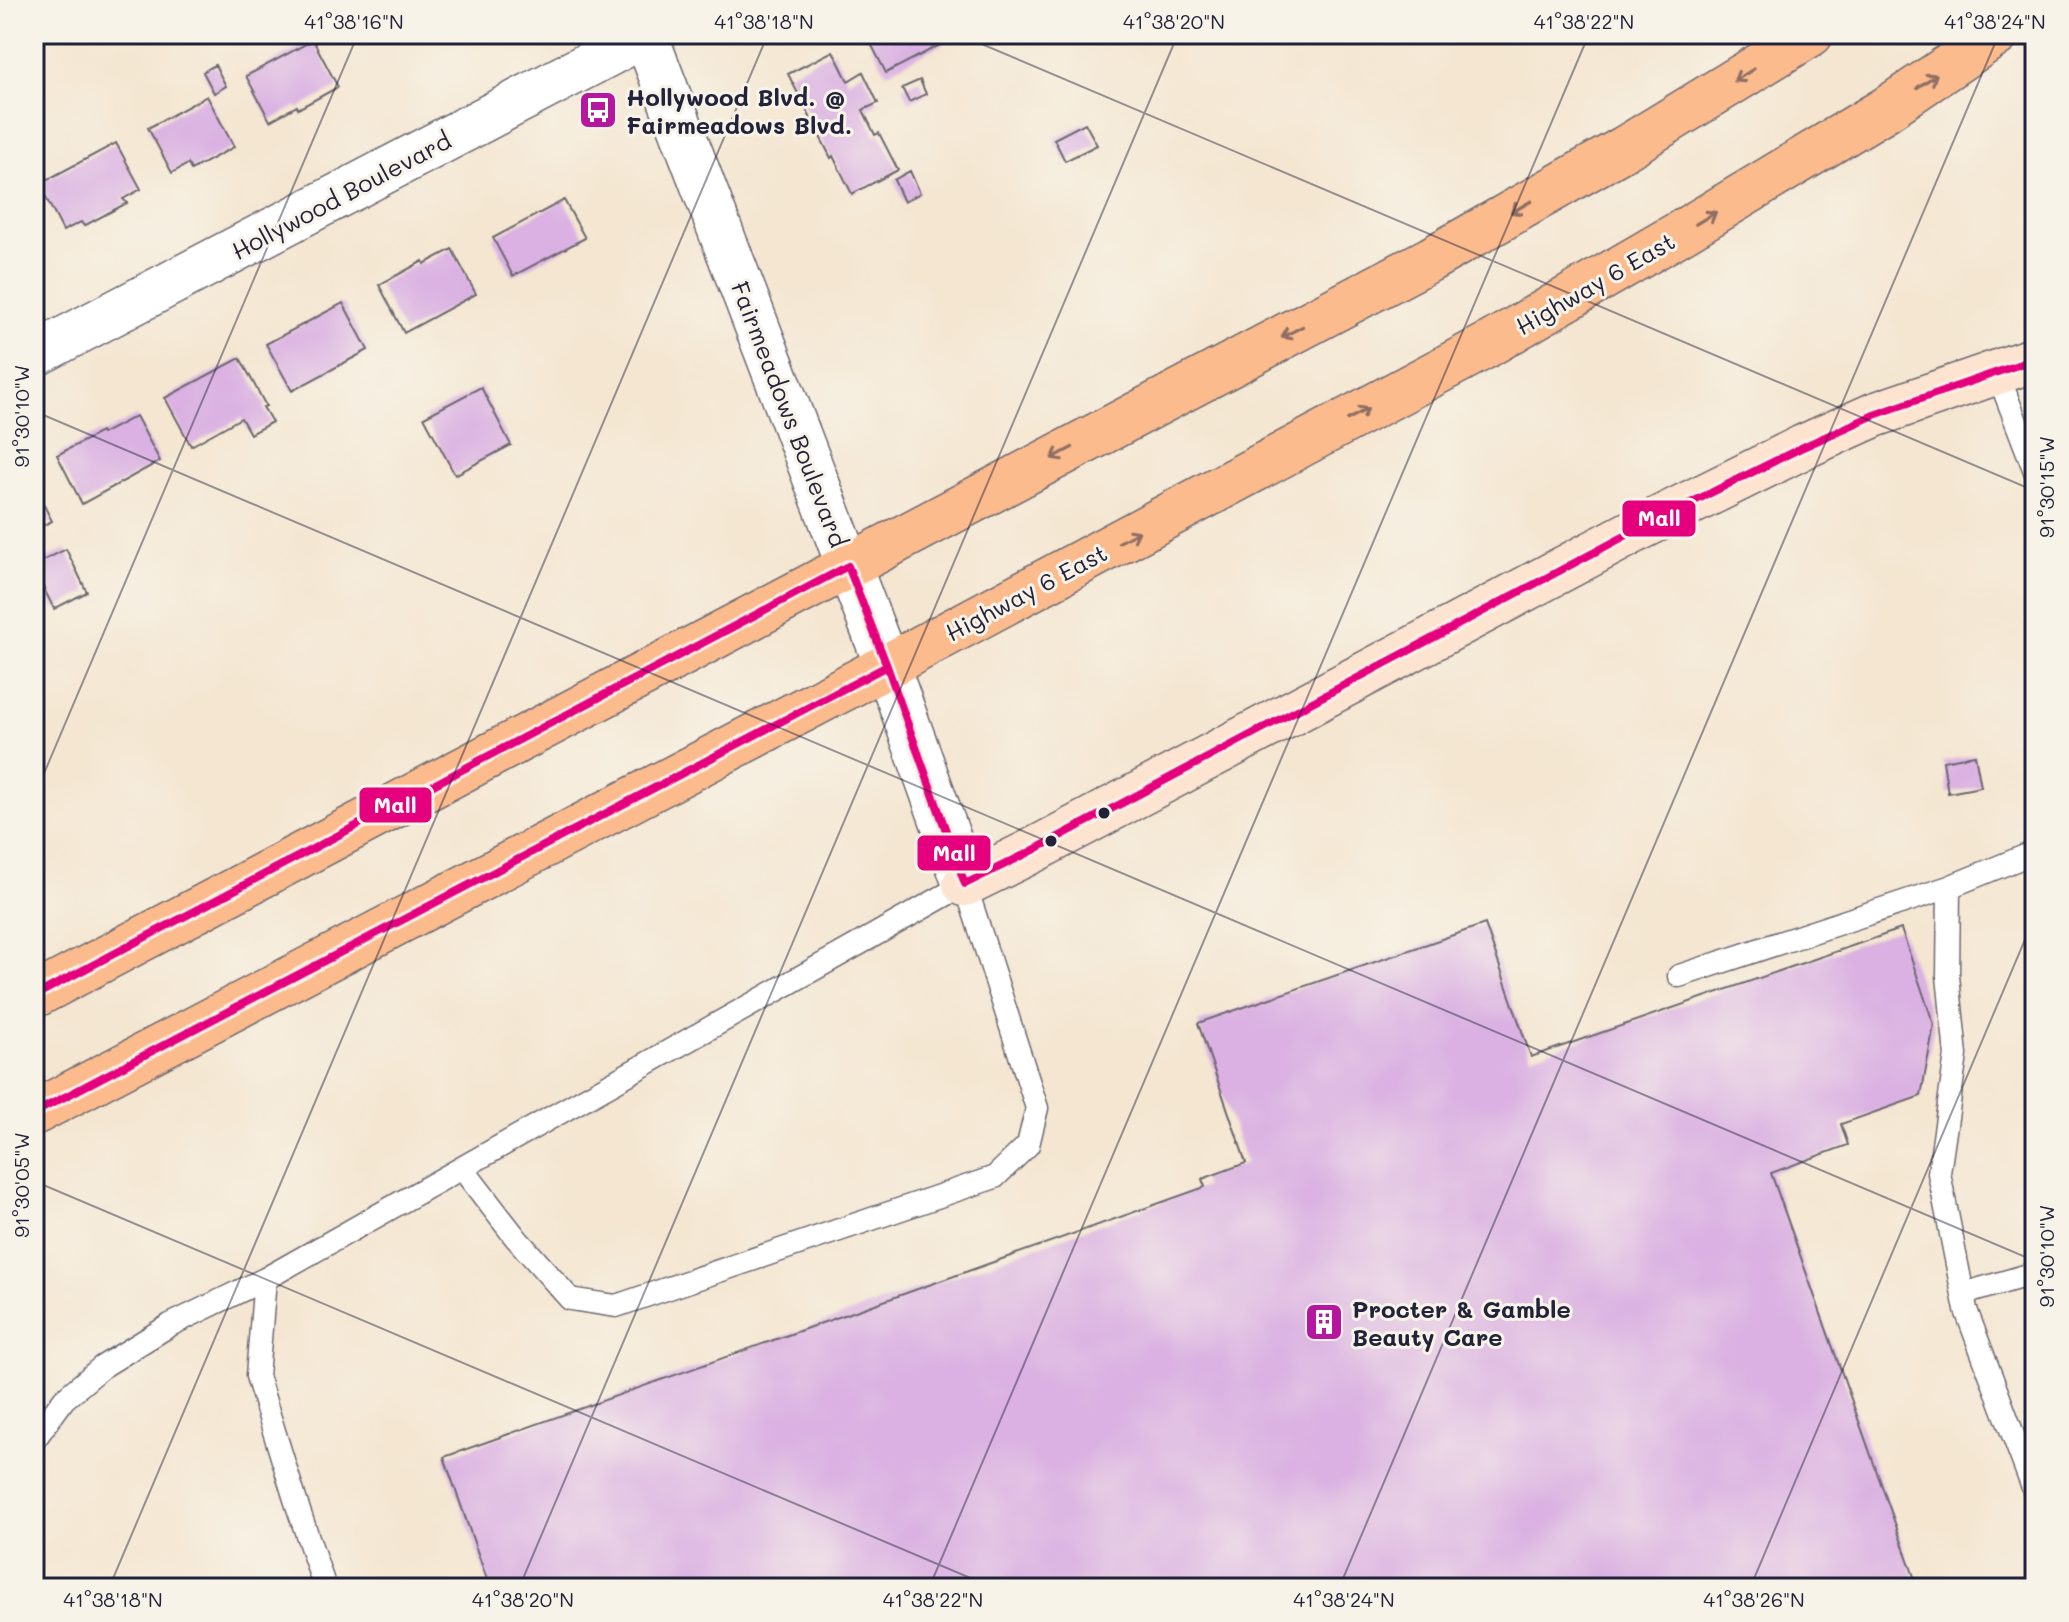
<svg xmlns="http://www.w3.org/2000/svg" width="2069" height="1622" font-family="Mali,sans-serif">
<rect width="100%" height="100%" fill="#f7f3e8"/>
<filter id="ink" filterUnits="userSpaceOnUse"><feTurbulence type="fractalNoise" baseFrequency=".0125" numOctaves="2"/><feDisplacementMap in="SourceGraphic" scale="16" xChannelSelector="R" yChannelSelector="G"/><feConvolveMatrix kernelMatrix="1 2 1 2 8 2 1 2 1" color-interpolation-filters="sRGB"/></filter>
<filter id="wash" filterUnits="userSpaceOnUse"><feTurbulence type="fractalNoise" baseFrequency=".006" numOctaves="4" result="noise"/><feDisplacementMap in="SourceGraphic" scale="32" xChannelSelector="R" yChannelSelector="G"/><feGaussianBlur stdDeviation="1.8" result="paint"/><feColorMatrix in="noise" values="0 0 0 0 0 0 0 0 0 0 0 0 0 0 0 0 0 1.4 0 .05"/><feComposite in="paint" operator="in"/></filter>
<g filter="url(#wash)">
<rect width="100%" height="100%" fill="#f4e6d1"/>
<g id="blocks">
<path fill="#dab1e2" d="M866 34H961L886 73Z
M313 40 338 87 298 109 297 106 270 121 246 76Z
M833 51 848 81 863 72 878 103 863 110 875 135 879 133 898 170 852 194 833 156 831 158 788 74Z
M215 65 226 86 214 93 203 72Z
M920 80 926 94 909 102 902 88Z
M207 96 234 147 191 170 188 164 172 173 148 128Z
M1085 123 1097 145 1065 161 1054 139Z
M116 143 141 189 123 199 127 203 84 226 81 222 63 231 39 184Z
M910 171 920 193 904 202 894 180Z
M564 200 585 238 513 276 493 238Z
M452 249 476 294 404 333 379 285 423 261 424 264Z
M343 303 368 350 292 391 266 344Z
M240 358 266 406 263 407 272 422 250 434 241 418 191 446 165 398Z
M481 387 511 445 455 475 424 417Z
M136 416 160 461 82 504 57 455 101 432 102 434Z
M34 486 52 521 34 530Z
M66 549 87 592 54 609 34 569V565Z
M1975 755 1981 787 1948 793 1943 761Z
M1485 924 1531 1057 1901 929 1934 1025 1921 1096 1841 1124 1848 1145 1771 1173 1918 1588H490L444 1457 1205 1187 1202 1179 1246 1163 1198 1023Z"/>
</g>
</g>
<g filter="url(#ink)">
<use href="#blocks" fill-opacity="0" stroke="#6c6770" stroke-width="2"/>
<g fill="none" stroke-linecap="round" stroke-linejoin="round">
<g stroke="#6c6770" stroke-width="25">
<path id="lane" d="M1997 372 2035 471
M1949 887 1948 976 1956 1055 1939 1173 1966 1310 2035 1493
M1679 976 1949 887 2035 852
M1963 1294 2035 1273
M34 1440 64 1399 102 1367 170 1325 265 1279
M325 1588 295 1499 257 1376 265 1279 965 884 1037 1108 1028 1145 995 1177 616 1306 570 1299 516 1238 462 1168"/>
</g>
<g stroke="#6c6770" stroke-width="47">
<path id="street" d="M645 34 887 666 965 884
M34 355 647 34"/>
</g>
<g stroke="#6c6770" stroke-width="47">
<path id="secondary" d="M965 884 1030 852 1642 527 1803 447 1874 415 2035 359"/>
</g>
<g stroke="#6c6770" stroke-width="47">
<path id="primary" d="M34 996 1431 259 1625 148 1811 34
M34 1113 887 666 1486 346 1680 233 1886 109 1997 34"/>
</g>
<use href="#lane" stroke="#fff" stroke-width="22"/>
<use href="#street" stroke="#fff" stroke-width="44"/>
<use href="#secondary" stroke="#fde4d1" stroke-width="44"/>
<use href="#primary" stroke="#fbbb8d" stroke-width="44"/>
<g stroke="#f7f3e8" stroke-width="14">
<path id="bus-1" d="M34 996 848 566 887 666 965 884 1030 852 1642 527 1803 447 1874 415 2035 359
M34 1113 887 666"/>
</g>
<use href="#bus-1" stroke="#e5007d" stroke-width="8"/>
</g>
<defs><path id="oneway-shaft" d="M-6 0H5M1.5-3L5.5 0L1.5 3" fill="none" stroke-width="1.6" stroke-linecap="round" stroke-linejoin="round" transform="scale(2)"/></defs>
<g stroke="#8e6e64">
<use href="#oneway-shaft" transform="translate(1744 75) rotate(148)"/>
<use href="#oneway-shaft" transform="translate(1927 81) rotate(-34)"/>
<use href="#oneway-shaft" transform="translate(1521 207) rotate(150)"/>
<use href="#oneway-shaft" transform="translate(1706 218) rotate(-31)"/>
<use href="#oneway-shaft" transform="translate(1292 332) rotate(152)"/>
<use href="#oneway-shaft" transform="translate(1358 414) rotate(-28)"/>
<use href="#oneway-shaft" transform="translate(1062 453) rotate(152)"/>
<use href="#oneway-shaft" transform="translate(1129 537) rotate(-28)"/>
</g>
</g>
<path fill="none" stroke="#22223b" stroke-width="2" stroke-opacity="0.45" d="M958 34 2035 491M34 411 2035 1261M34 797 358 34M34 1181 994 1588M109 1588 768 34M519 1588 1178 34M929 1588 1589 34M1339 1588 1999 34M1750 1588 2035 916"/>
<defs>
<g id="bus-square" transform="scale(2)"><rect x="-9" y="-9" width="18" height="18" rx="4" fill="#b5179e" stroke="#f7f3e8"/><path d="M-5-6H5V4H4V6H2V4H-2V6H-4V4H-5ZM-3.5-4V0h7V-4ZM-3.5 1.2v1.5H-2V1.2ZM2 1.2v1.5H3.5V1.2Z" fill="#fff"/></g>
<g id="building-square" transform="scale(2)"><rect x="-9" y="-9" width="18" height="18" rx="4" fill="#b5179e" stroke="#f7f3e8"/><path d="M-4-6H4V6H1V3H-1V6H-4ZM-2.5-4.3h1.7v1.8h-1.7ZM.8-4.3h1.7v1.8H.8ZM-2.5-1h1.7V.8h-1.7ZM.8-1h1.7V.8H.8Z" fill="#fff"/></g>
</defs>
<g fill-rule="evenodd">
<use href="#bus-square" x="598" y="110"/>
<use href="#building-square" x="1324" y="1322"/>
</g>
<g fill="#22223b" stroke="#f7f3e8" stroke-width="3">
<circle cx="1104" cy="813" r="7"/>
<circle cx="1051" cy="841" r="7"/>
</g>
<g text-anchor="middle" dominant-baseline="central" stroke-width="6" stroke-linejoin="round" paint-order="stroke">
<g font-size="24" font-weight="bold" fill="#22223b" stroke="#f7f3e8" text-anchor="start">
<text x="626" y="96">Hollywood Blvd. @<tspan x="626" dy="28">Fairmeadows Blvd.</tspan></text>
<text x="1352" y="1308">Procter &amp; Gamble<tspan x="1352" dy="28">Beauty Care</tspan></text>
</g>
<g font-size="24" fill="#22223b" stroke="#f7f3e8">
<text transform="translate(341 195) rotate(-28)">Hollywood Boulevard</text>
<text transform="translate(1595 283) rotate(-30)">Highway 6 East</text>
<text transform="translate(790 414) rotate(69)">Fairmeadows Boulevard</text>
<text transform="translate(1026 592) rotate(-28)">Highway 6 East</text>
</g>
</g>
<g stroke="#f7f3e8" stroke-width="3">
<rect x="1621" y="499" width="76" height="39" rx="8" fill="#e5007d"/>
<rect x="358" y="786" width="75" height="38" rx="8" fill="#e5007d"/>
<rect x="916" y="834" width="76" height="38" rx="8" fill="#e5007d"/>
</g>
<g font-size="22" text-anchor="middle" font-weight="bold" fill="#fff">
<text x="1659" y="526">Mall</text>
<text x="395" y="813">Mall</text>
<text x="954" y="861">Mall</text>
</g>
<rect width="2069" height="1622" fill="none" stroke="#f7f3e8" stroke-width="88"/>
<rect x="44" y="44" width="1981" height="1534" fill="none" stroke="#22223b" stroke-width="3"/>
<g font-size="20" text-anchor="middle" fill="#22223b">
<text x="354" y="29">41°38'16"N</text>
<text x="764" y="29">41°38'18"N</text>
<text x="1174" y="29">41°38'20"N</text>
<text x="1584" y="29">41°38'22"N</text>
<text x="1995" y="29">41°38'24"N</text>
<text transform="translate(22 416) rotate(-90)" y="7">91°30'10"W</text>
<text transform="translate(2047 487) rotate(-90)" y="7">91°30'15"W</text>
<text transform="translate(22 1185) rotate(-90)" y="7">91°30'05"W</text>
<text transform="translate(2047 1256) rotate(-90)" y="7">91°30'10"W</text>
<text x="113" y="1607">41°38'18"N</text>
<text x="523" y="1607">41°38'20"N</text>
<text x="933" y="1607">41°38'22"N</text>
<text x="1344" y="1607">41°38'24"N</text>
<text x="1754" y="1607">41°38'26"N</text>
</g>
</svg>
